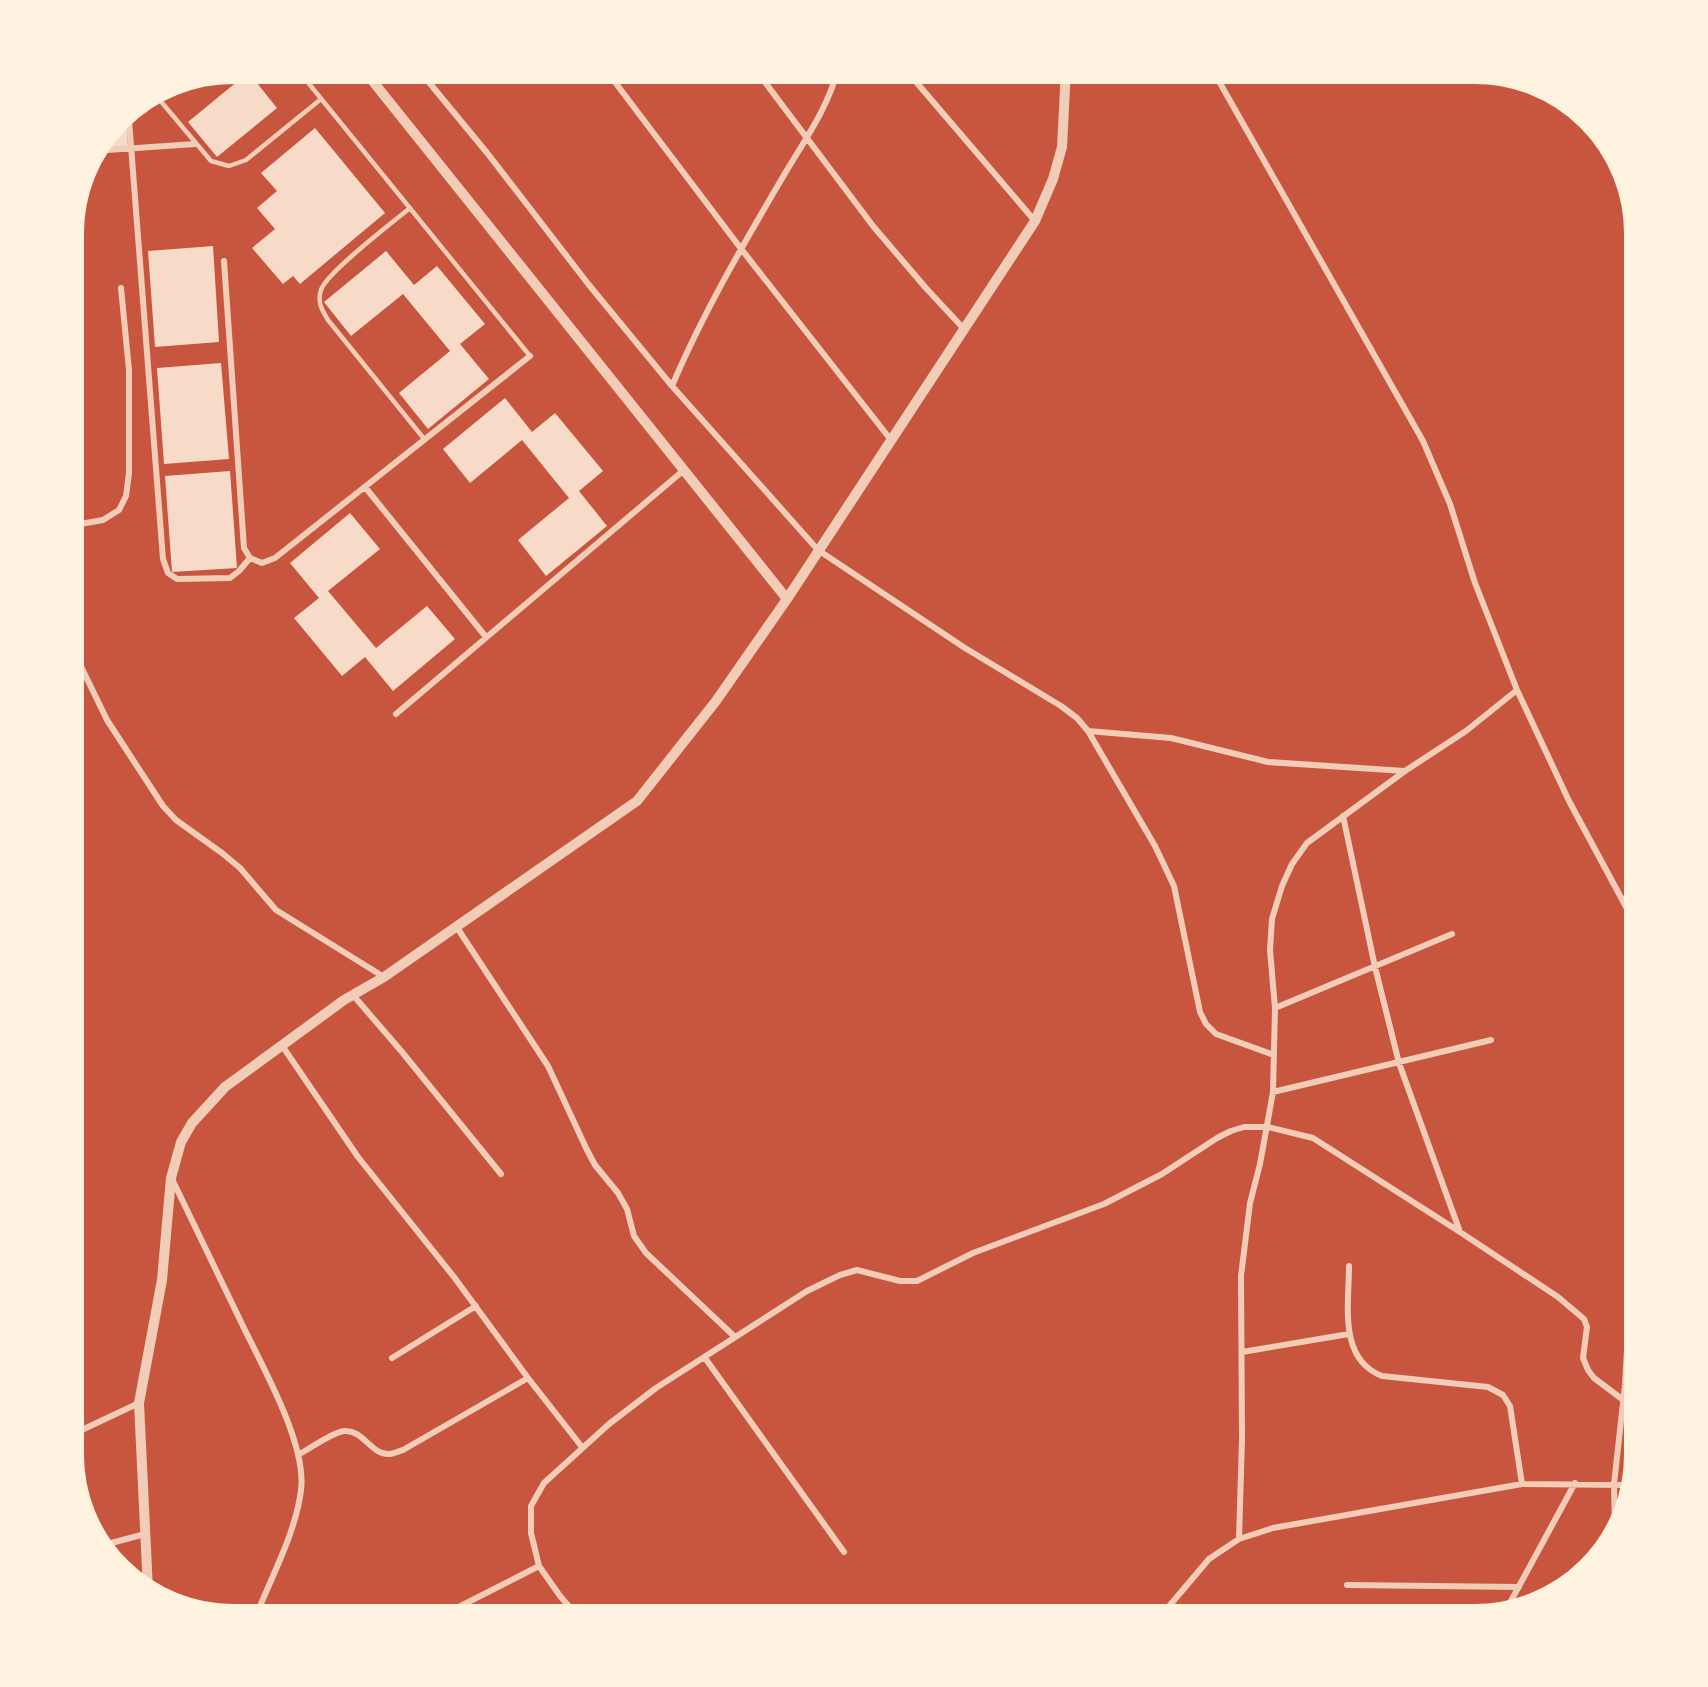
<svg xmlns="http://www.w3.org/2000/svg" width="1708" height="1687" font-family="Rubik,sans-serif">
<rect width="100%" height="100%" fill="#c8553d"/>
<path fill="#f7dbc8" d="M231 69H253L249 73 277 108 217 157 188 122 239 80Z
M126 109 128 147 95 148 124 110Z
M315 128 385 213 300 284 293 276 283 284 252 248 275 229 257 208 277 191 261 173Z
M213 246 219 342 155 347 148 251Z
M386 251 414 285 437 266 485 324 460 344 489 379 428 429 399 393 450 351 403 294 351 336 324 302Z
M221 363 229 459 164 464 157 368Z
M505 398 532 432 555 413 603 471 579 491 607 526 546 576 518 540 569 498 522 440 470 483 443 449Z
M230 471 237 568 172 572 165 476Z
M350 513 380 549 328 591 376 648 427 606 455 639 393 691 365 657 342 676 294 618 319 598 290 563Z"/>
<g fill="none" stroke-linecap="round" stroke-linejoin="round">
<path stroke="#f1ccb7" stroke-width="4.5" d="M297 69 530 356
M153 92 211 161 229 166 246 160 321 99
M410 208C393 222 326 273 321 290 317 302 322 310 328 320L425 440"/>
<path stroke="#f1ccb7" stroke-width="6" d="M418 69 488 154 589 285 672 386 818 550 965 648 1061 706 1077 718 1088 731 1155 846 1174 886 1200 1012 1206 1024 1216 1034 1274 1055
M605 69 742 250 891 440
M755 69 873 226 925 287 964 329
M905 69 1035 221
M1212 69 1423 441 1450 504 1475 583 1517 690 1569 801 1639 931
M128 107 163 559 168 573 177 579 230 578 239 571 250 558
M93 151 195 144
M224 261 244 548 250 558 262 563 275 558 530 356
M672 386C703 313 744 243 784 175 804 141 828 108 838 69
M365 487 486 637
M69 526 103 520 119 510 126 496 129 473V370L121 288
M69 637 74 652 107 720 163 806 176 820 222 853 240 868 276 910 384 977
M396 714 684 470
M1088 731 1171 738 1268 762 1405 771
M1343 816 1375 967 1399 1063 1460 1232
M456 926 548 1066 587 1150 595 1165 618 1193 627 1209 634 1236 646 1253 735 1337
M353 995 402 1052 501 1174
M1275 1008 1452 934
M283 1047 358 1157 454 1277 528 1378 582 1447
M1273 1092 1491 1040
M173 1181C196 1228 219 1277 242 1324 262 1366 307 1444 301 1490 296 1532 271 1578 255 1618
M1349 1266C1349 1304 1338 1359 1382 1376L1488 1387 1503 1395 1510 1406 1522 1484
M1242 1352 1349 1334
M392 1358 476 1306
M705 1358 844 1552
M69 1436 139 1403
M298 1455C309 1449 333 1432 344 1431 363 1429 371 1455 389 1454 393 1454 399 1451 403 1450L528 1378
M1615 1533 1614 1484 1625 1385 1639 1136
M1239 1539 1242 1439 1241 1276 1250 1203 1260 1164 1273 1092 1275 1008 1270 950 1272 919 1282 886 1292 864 1307 843 1405 771 1466 731 1517 690
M100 1546 145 1534
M539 1566 531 1533V1506L544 1483 609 1424 656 1388 807 1291 840 1275 857 1270 900 1281H917L973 1253 1104 1204 1162 1174 1217 1138 1231 1131 1244 1127H1268L1313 1138 1460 1232 1558 1297 1584 1319 1587 1327 1583 1358 1588 1370 1594 1378 1622 1399
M1347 1585 1519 1587
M1505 1612 1575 1483
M437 1618 539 1566 560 1596 579 1618
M1159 1618 1209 1559 1239 1539 1273 1528 1522 1484 1622 1485"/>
<path stroke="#f1ccb7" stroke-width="10" d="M363 69 787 599
M148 1590 139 1403 162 1280 171 1178 181 1142 192 1123 225 1087 344 1000 384 977 637 801 716 701 787 599 1035 221 1053 179 1062 147 1066 69"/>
</g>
<path d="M0 0H1708V1687H0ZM233 80H1475A153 153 0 0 1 1628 233V1455A153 153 0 0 1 1475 1608H233A153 153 0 0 1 80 1455V233A153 153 0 0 1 233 80Z" fill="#fff3e0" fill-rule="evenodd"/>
<path fill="none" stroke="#fff3e0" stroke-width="8" d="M233 80H1475A153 153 0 0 1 1628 233V1455A153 153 0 0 1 1475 1608H233A153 153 0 0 1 80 1455V233A153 153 0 0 1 233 80Z"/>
</svg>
